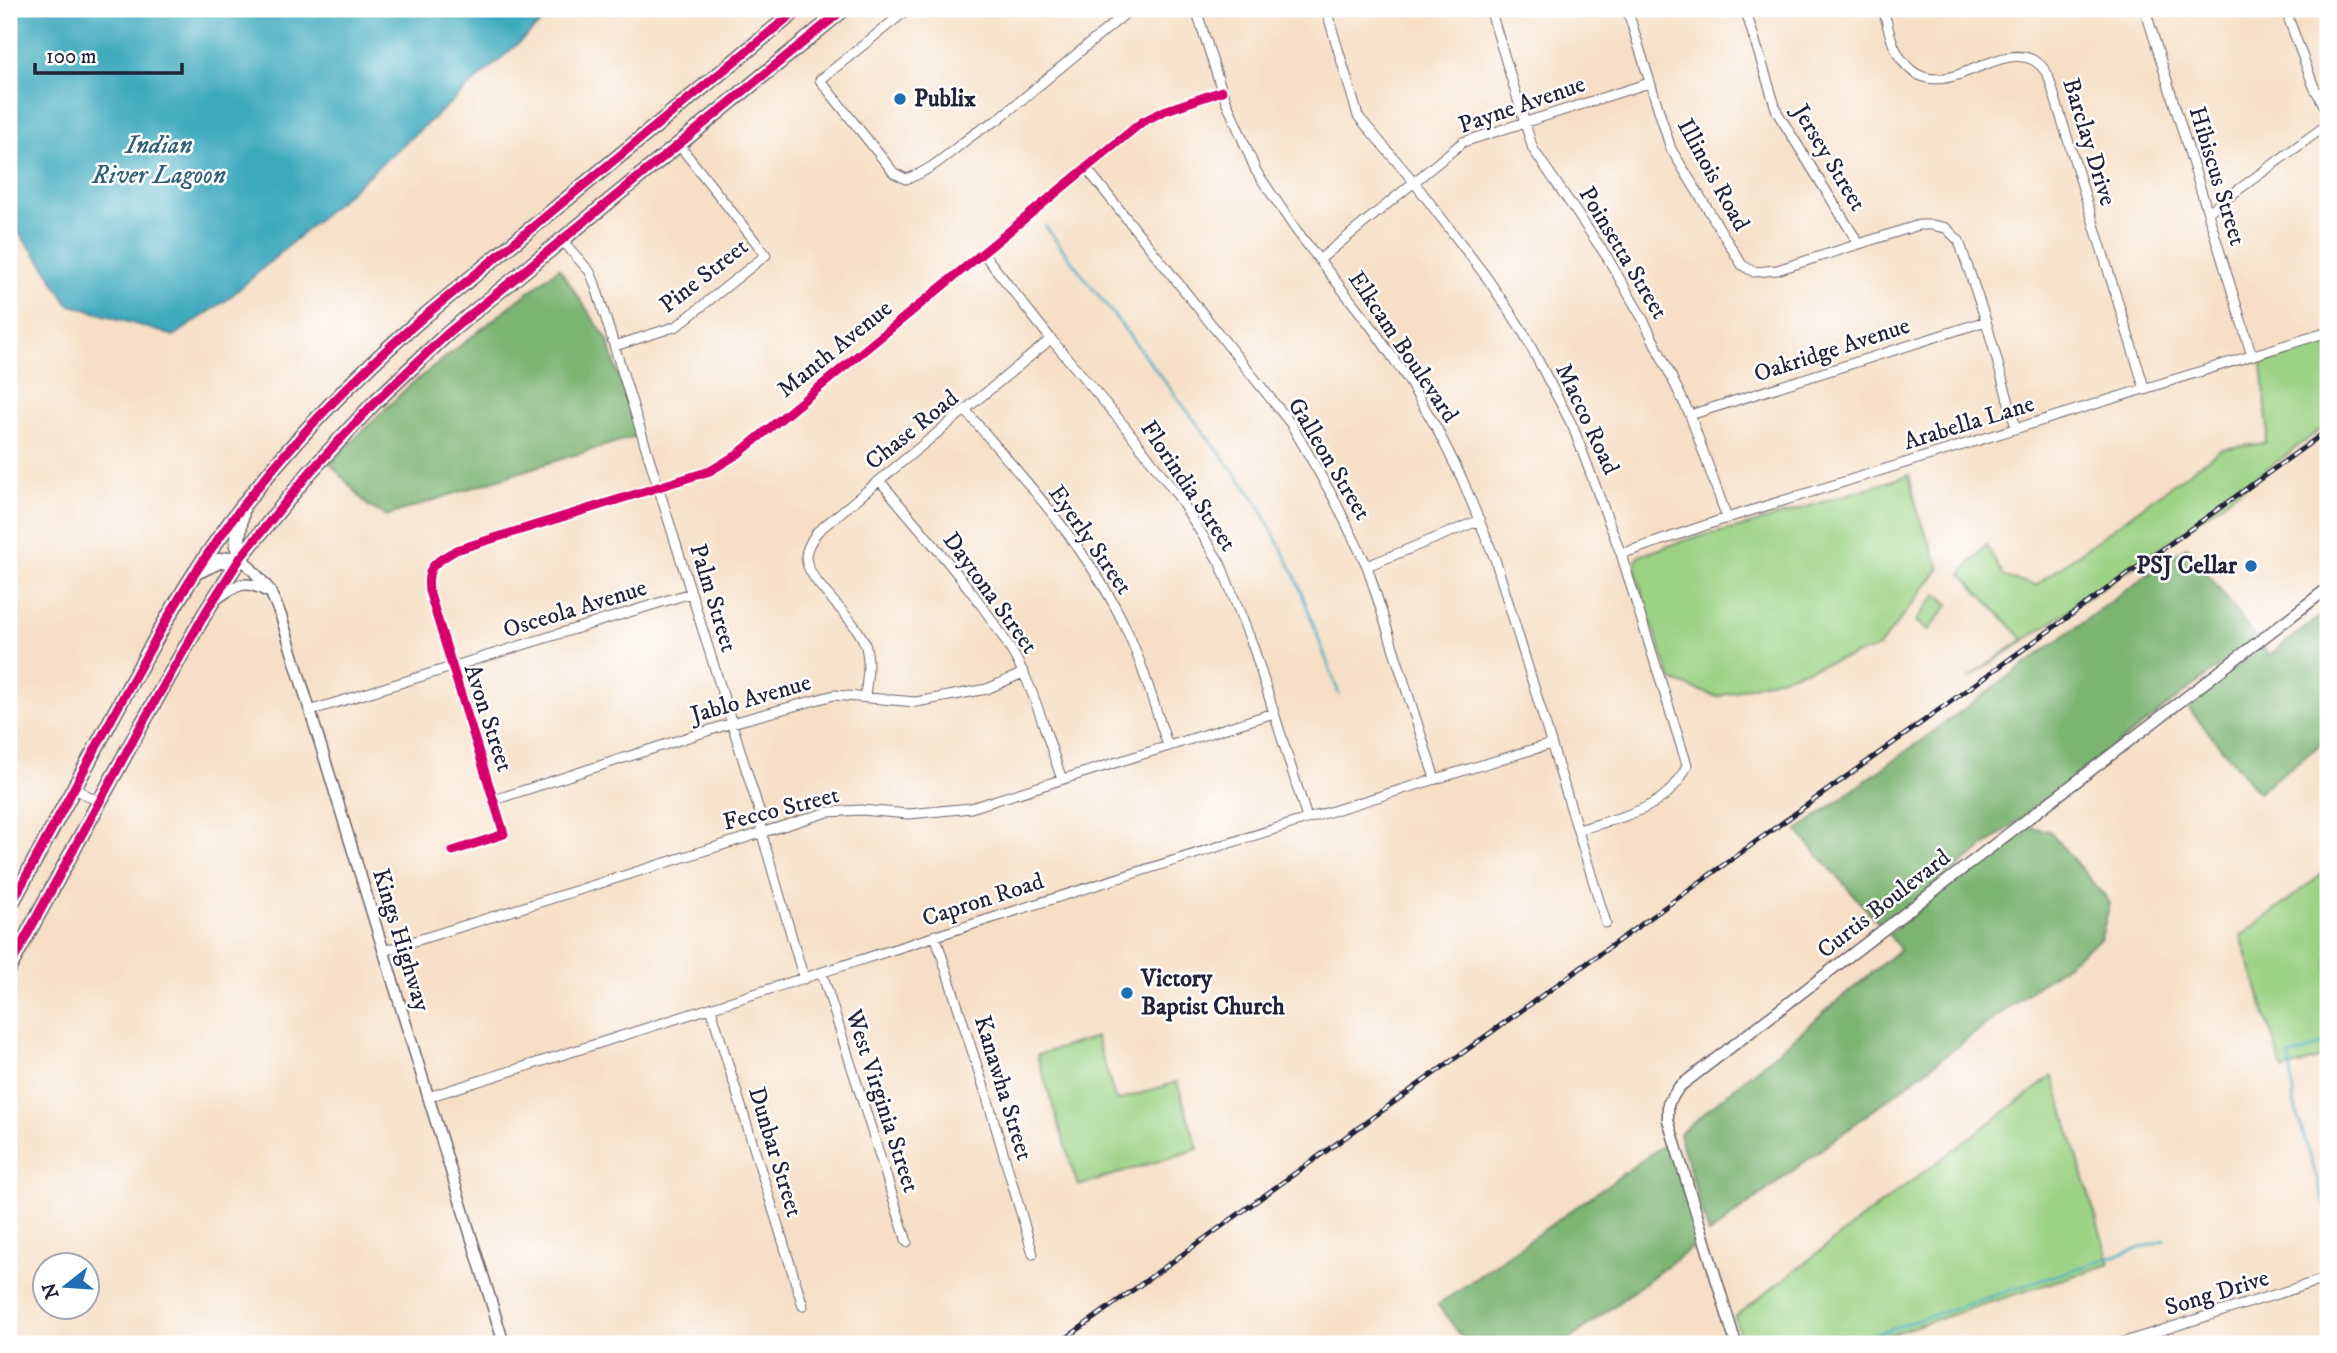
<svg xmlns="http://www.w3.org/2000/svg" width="2337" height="1353" font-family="'IM FELL DW Pica',serif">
<rect width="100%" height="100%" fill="#fff"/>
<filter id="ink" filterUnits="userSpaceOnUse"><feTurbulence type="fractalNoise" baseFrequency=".0143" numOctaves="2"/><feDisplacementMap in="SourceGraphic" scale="14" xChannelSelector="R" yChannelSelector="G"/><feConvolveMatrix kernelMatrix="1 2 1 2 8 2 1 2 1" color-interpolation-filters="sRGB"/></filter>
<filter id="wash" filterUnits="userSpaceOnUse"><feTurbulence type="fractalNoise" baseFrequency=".00686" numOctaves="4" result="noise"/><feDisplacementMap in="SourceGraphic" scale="28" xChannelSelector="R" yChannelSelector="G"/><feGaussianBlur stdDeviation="1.57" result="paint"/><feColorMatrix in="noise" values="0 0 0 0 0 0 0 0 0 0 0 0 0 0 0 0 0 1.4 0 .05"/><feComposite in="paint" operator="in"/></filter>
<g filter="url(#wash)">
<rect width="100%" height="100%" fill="#f6dfc6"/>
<path fill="#9bd284" stroke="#5e7a60" stroke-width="2" d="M2328 340V424L2175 538 1968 679 2023 639 1961 574 1986 545 2004 577 2036 585 2221 449 2265 443 2268 431 2262 363Z
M1909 475 1919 517 1940 568 1878 648 1717 697 1671 680 1650 619 1634 565 1639 556 1685 540 1746 526Z
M1937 594 1949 604 1928 631 1916 621Z
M2328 870V1056L2283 1070 2241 936Z
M1096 1037 1116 1101 1177 1082 1198 1149 1078 1186 1037 1055Z
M2053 1076 2110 1264 1860 1344H1742L1735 1317 1882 1203Z"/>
<path fill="#7cb472" stroke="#4f6b56" stroke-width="2" d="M559 268 608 341 637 436 545 464 386 516 368 506 330 463 408 387Z
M2187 546 2256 638 1881 926 1797 831Z
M2328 611V739L2258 792 2185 704 2262 646 2269 655Z
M2027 826 2049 831 2110 903 2101 938 1709 1234 1679 1134 1900 949 1888 934Z
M1669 1141 1700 1241 1563 1344H1467L1438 1305Z"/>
<path fill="#3da9bd" stroke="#30667c" stroke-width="2" d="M9 9H557L229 298 174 336 68 304 44 265 9 221Z"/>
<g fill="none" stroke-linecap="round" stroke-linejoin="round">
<path stroke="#3da9bd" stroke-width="2.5" d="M1045 226 1256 500 1295 575 1339 694
M2328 1042 2290 1057 2294 1103 2328 1215
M1844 1344 2165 1240"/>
</g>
</g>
<g filter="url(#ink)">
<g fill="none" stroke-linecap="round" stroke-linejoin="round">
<g stroke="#6c646c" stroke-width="11">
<path id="minor" d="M908 9 820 80 894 173 906 179C941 168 963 136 996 121L1131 9
M1196 9 1222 91 1256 171 1296 230 1373 329 1407 378 1437 429 1462 479 1495 559 1606 923
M1326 9 1358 116 1414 182 1487 278 1522 330 1573 427 1621 554 1687 765C1669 810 1620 817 1578 830
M1490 9 1533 149 1607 257 1644 321 1690 415 1727 518
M1627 9 1671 149 1742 265 1754 272 1777 270 1919 225H1932L1946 228 1959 241 1986 321 2016 428
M1745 9 1777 112 1859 244
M1883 9C1888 25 1891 46 1902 60 1938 111 1995 40 2033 60 2040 63 2044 69 2048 75L2145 390
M2145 9 2252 356
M2285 9 2314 87 2328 112
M1087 169 1291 424 1333 497 1367 566 1435 779
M2208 212 2328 124
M562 240 590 272 595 284 761 817V831L804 979
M983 253 1051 339 1127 429 1178 496 1220 563 1253 646 1307 818
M1319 260 1463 142 1649 83
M615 346 677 326 766 255 679 145
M966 411C1021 476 1081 540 1120 616 1141 657 1153 703 1168 746
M1690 415 1986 321
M880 481C929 541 989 604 1024 674 1040 708 1049 744 1062 779
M1621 554 1727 518 2328 332
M1367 566 1480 520
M865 696C867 680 870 663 866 647 857 617 807 584 806 557 806 548 812 539 817 532L1051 339
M309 711 691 593
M74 788 99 802
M494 800 732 723 834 695 916 702 987 689 1023 673
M453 851 504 834 429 591C426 565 435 563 456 550L710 471 738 454 1142 122 1164 111 1222 91
M935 935 986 1094 1033 1254
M383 951 828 812 861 810 909 814 971 808 1274 713
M822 973 907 1242
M711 1009 803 1306
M428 1097C803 980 1175 857 1551 744
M2118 1344 2328 1278"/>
</g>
<g stroke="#6c646c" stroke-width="13">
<path id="tertiary" d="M241 557 269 589 281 616 504 1344
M215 600C235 586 243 578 266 591
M1736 1344 1668 1120V1104L1679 1087 2328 588"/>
</g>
<g stroke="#6c646c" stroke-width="17">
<path id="primary" d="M241 557 237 545 242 510
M196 572 219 561 241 557
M9 908C49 833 90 758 131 683 152 646 172 608 195 573 257 478 336 393 421 319L798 9
M9 968 138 731 207 610 241 557 310 472 373 404 447 334 844 9"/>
</g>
<use href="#minor" stroke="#fff" stroke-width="9"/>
<use href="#tertiary" stroke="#fff" stroke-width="10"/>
<use href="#primary" stroke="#fff" stroke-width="14"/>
<g stroke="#22223b" stroke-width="5">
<path id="rail" d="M1058 1344 2328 430"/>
</g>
<use href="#rail" stroke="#fff" stroke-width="2.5" stroke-dasharray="8" stroke-linecap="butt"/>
<g stroke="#fff" stroke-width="13">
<path id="cycleway" d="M453 851 504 834 429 591C426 565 435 563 456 550L710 471 738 454 1142 122 1164 111 1222 91
M9 908C49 833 90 758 131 683 152 646 172 608 195 573 257 478 336 393 421 319L798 9
M9 968 138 731 207 610 241 557 310 472 373 404 447 334 844 9"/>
</g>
<use href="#cycleway" stroke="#d6006c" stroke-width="9"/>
</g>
</g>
<g fill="#1f6fb2" stroke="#fff" stroke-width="2.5">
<circle cx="900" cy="99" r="7"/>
<circle cx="2251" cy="566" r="7"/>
<circle cx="1127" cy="993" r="7"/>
</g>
<g text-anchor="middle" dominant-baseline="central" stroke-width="5" stroke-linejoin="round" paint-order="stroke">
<g font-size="24" font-weight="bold" fill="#22223b" stroke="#fff" text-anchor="start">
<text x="914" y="99">Publix</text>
<text x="2237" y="566" text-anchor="end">PSJ Cellar</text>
<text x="1141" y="979">Victory<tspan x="1141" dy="28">Baptist Church</tspan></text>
</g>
<g font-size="24" fill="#22223b" stroke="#fff">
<text transform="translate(1522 105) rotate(-19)">Payne Avenue</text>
<text transform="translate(2089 142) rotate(73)">Barclay Drive</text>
<text transform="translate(1829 158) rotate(59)">Jersey Street</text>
<text transform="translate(1713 175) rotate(61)">Illinois Road</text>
<text transform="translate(2217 176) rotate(73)">Hibiscus Street</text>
<text transform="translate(1623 253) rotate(59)">Poinsetta Street</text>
<text transform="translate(704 276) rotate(-38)">Pine Street</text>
<text transform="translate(1403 347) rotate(56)">Elkcam Boulevard</text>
<text transform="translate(835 349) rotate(-39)">Manth Avenue</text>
<text transform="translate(1832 350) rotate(-18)">Oakridge Avenue</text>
<text transform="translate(1587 419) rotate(65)">Macco Road</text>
<text transform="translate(1969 423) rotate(-17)">Arabella Lane</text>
<text transform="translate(912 430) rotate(-39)">Chase Road</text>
<text transform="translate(1329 459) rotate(59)">Galleon Street</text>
<text transform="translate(1188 486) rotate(56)">Florindia Street</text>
<text transform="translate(1090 540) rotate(55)">Eyerly Street</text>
<text transform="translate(990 593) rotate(54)">Daytona Street</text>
<text transform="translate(713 598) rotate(73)">Palm Street</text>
<text transform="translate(575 609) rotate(-17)">Osceola Avenue</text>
<text transform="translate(751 699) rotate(-16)">Jablo Avenue</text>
<text transform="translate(488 718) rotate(72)">Avon Street</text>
<text transform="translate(781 809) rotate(-14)">Fecco Street</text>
<text transform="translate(983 900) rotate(-18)">Capron Road</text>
<text transform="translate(1884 904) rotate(-38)">Curtis Boulevard</text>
<text transform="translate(401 940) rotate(73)">Kings Highway</text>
<text transform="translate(1003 1088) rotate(73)">Kanawha Street</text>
<text transform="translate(882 1101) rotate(72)">West Virginia Street</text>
<text transform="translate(775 1152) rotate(73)">Dunbar Street</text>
<text transform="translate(2217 1293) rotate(-17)">Song Drive</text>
</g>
<g font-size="26" font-style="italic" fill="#2e5f76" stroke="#fff">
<text x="159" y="145">Indian<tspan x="159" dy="30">River Lagoon</tspan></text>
</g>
</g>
<rect width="2337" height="1353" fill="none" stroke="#fff" stroke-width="35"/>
<g transform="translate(66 1286) rotate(253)"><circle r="33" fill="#ffffff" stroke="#a7a7b1" stroke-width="2"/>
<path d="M0-5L12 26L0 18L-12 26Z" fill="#1f6fb2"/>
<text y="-10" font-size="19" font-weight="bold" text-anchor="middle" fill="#22223b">N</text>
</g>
<path d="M35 63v10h147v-10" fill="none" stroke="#22223b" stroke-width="3.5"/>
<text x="46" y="63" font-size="21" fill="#22223b" stroke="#ffffff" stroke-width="5" paint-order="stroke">100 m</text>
</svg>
